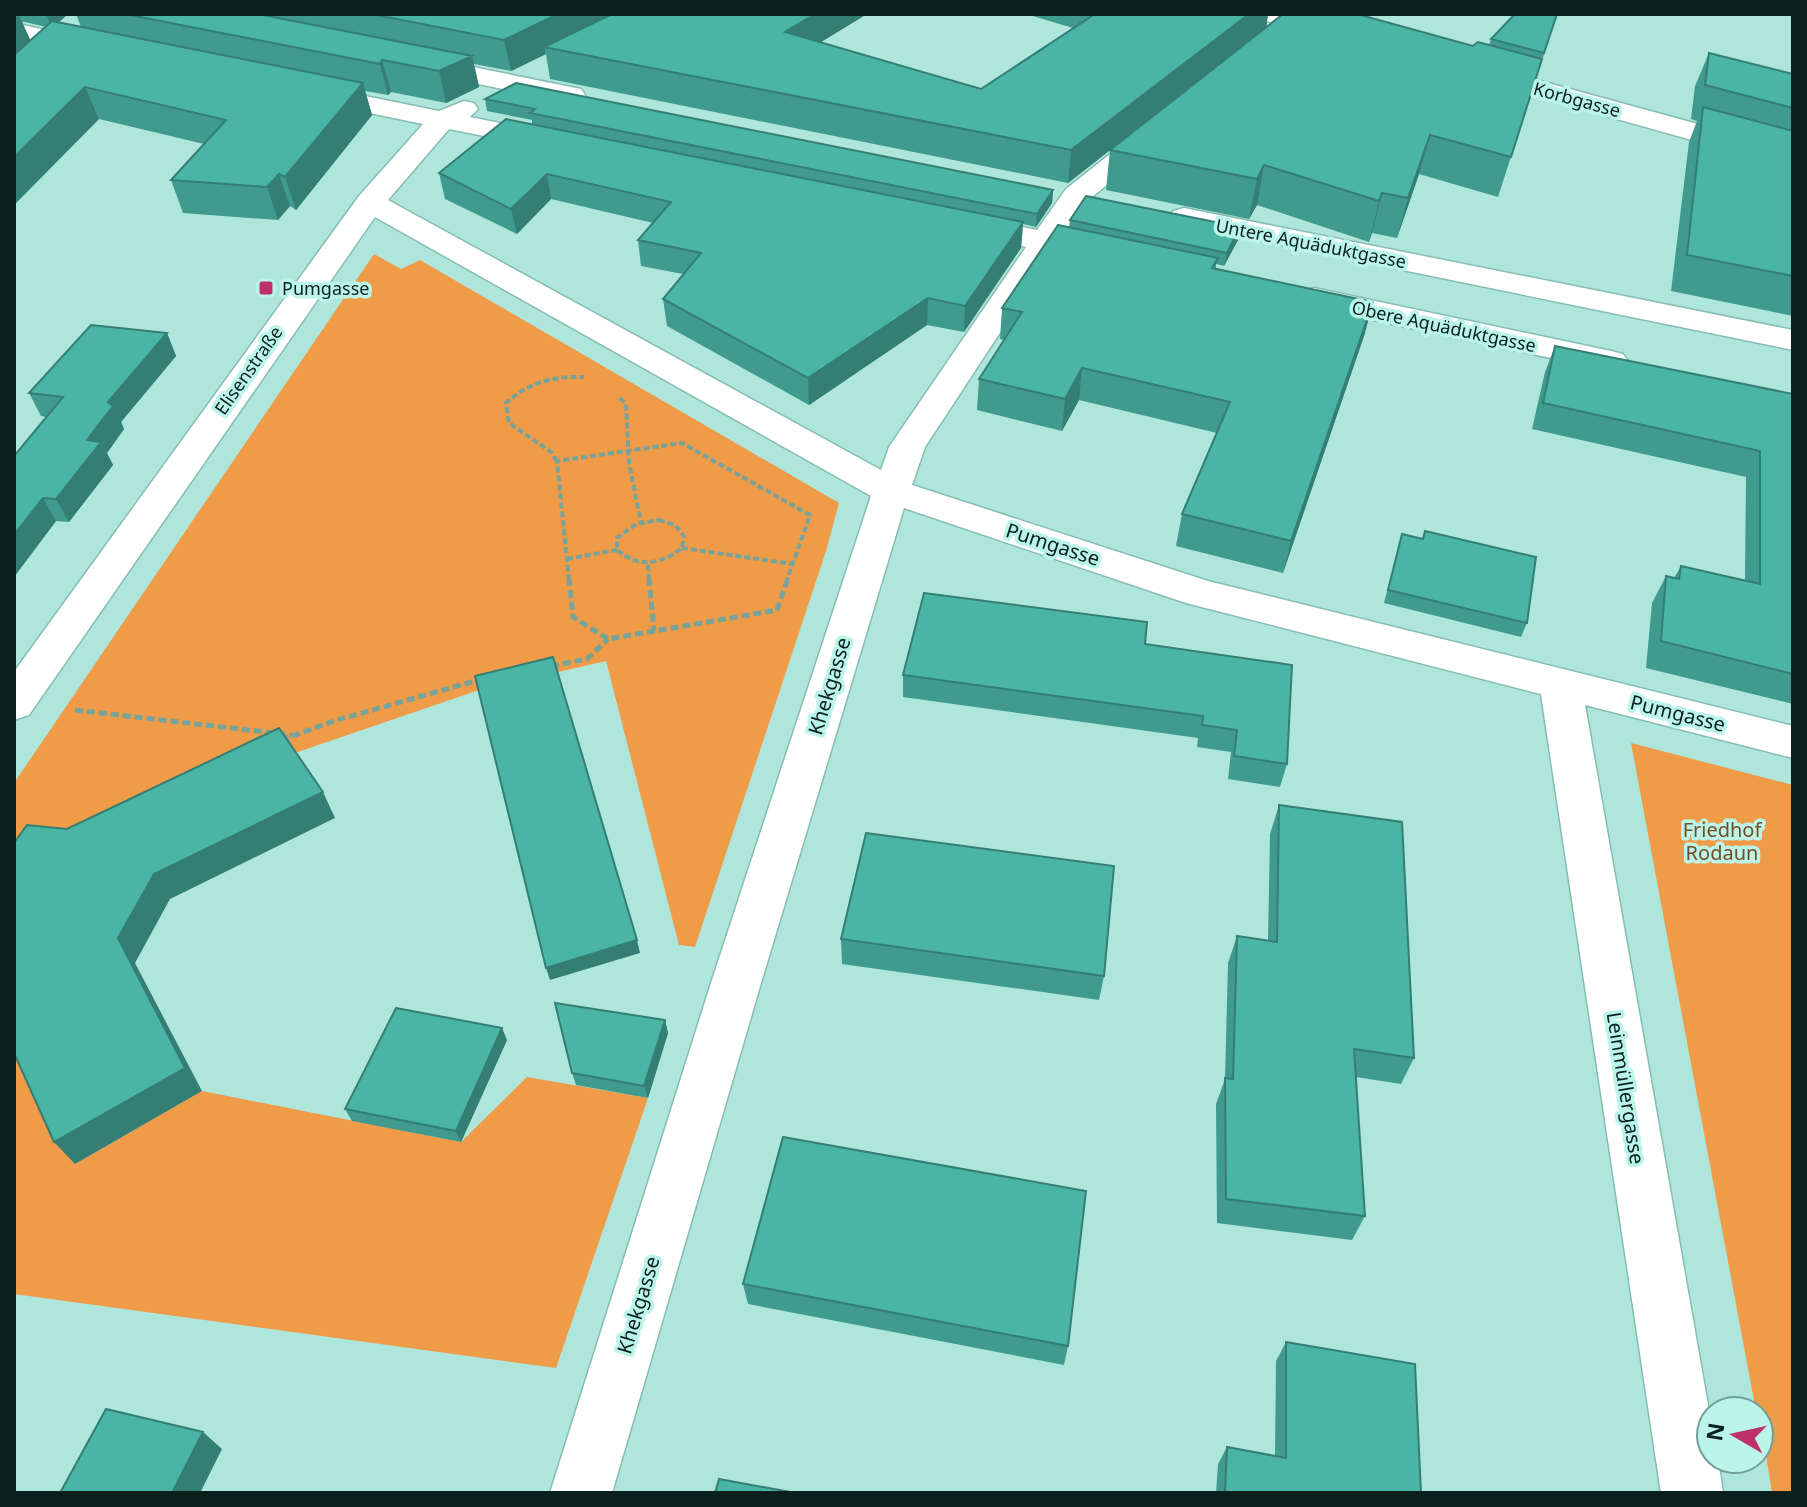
<svg xmlns="http://www.w3.org/2000/svg" width="1807" height="1507" font-family="'Noto Sans',sans-serif">
<rect width="100%" height="100%" fill="#afe6dc"/>
<path fill="#ef9b47" d="M374 254 401 269 420 260 839 503 826 551 695 947 679 945 606 661 479 690 292 754 14 889V783Z
M1631 743 1793 785V1493H1772L1759 1411H1756Z
M14 1030 75 1164 202 1091 461 1142 527 1077 648 1098 556 1368 14 1294Z"/>
<g fill="none" stroke-linecap="round" stroke-linejoin="round">
<g stroke="#86bdb3" stroke-width="3">
<path id="minor" d="M1256 14H1297L1345 28 1349 33 1345 38 1336 41 1260 19Z
M14 23 104 43 108 48 104 53 95 56 14 39Z
M419 56 571 87 581 89 585 95 581 101 571 103 410 70 406 64 410 58Z
M1475 63 1793 150V168L1466 77 1462 71 1466 65Z
M311 85 439 111 464 101 474 103 478 109 470 117 559 135 563 141 559 147 549 149 449 129 388 200 881 470 889 447 1026 247 951 230 947 224 951 218 962 215 1037 230 1066 189 1144 127 1154 125 1164 127 1168 133 1164 139 1087 201 1064 236 1117 247 1122 254 1117 261 1106 263 1053 252 925 447 912 485 1208 581 1793 726V758L1585 705 1711 1422V1459H1718L1723 1493H1661L1541 694 1186 603 904 508 761 983 612 1493H550L711 983 871 496 375 217 29 715 14 720V672L359 196 423 124 301 99 297 93 301 87Z
M1184 208 1793 330V350L1173 223 1169 217 1173 211Z
M1314 288 1611 351 1623 354 1628 361 1623 368 1611 371 1303 305 1298 298 1303 291Z"/>
</g>
<path stroke="#77a39b" stroke-width="4" stroke-dasharray="6 3" stroke-linecap="butt" d="M620 398 626 404 629 463 641 522
M557 461 551 452 509 423 506 403C530 382 553 376 584 377
M659 520 675 525 684 536 682 548C660 565 639 568 617 550V538L636 524Z
M682 548 793 564
M567 559 617 550
M648 565 649 580
M569 580 557 461 682 443 810 515 787 580"/>
<path stroke="#77a39b" stroke-width="5" stroke-dasharray="8 4" stroke-linecap="butt" d="M569 578 573 617 608 639 777 610 788 578
M649 578 654 631
M551 666 587 659 608 639
M75 710 292 735
M281 740 337 720 482 679"/>
<use href="#minor" fill="#fff" fill-rule="evenodd"/>
</g>
<path fill="#409b8e" fill-rule="evenodd" d="M14 14H68L58 23 81 27 76 14H867L820 42 981 89 1073 28 1026 14H1268L1266 28 1068 183 550 79 546 54 511 71 474 64 479 87 446 103 391 92 388 95 365 91 372 115 296 210 290 206 278 220 183 213 171 180 204 144 99 119 14 205ZM22 22H25L46 27 30 41Z
M1557 14 1498 197 1419 174 1397 238 1372 233 1369 242 1257 205 1249 219 1106 190 1110 150 1473 46 1489 45 1491 39Z
M1709 53 1793 74V316L1671 291 1689 142 1697 121 1691 119 1695 86Z
M485 99 1053 190 1052 203 1036 227 1023 224 1021 248 964 332 927 325 809 405 667 326 663 299 683 274 641 266 638 240 653 223 551 199 517 234 445 199 439 173 532 124V120L487 111Z
M1070 220 1240 227 1238 240 1224 266 1216 264V268L1365 333 1283 573 1176 546 1182 514 1217 433 1079 400 1062 431 977 410 979 379 1004 340 1000 339 1002 308 1069 227Z
M167 333 176 356 121 422 124 429 107 453 113 465 69 522 56 521 14 577V456L46 417 41 416 29 393Z
M1555 346 1793 394V704L1646 668 1652 603 1666 576 1674 578 1681 566 1745 580 1746 477 1532 429 1545 372Z
M1425 531 1527 623 1521 637 1384 603 1402 534 1422 539Z
M1145 644 1287 764 1280 787 1228 779 1231 752 1197 747 1198 738 903 697V675Z
M1279 805 1414 1058 1401 1084 1356 1077 1365 1216 1352 1240 1217 1223 1216 1104 1225 1079 1228 963 1237 936 1268 940 1270 834Z
M841 939 1104 976 1099 1000 842 964Z
M665 1020 668 1033 648 1098 576 1085 572 1073Z
M507 1040 461 1142 352 1121 345 1109Z
M743 1284 1068 1346 1064 1365 748 1304Z
M1286 1342 1421 1493H1216L1218 1464 1227 1447 1275 1456 1276 1361Z"/>
<path fill="#347e74" d="M46 14H68L52 28Z
M558 14H625L544 47 546 54 511 71 504 40Z
M815 14H867L787 63 785 32Z
M1249 14H1268L1266 28 1068 183 1071 150Z
M19 15 33 46 14 63V19Z
M472 56 479 87 446 103 439 71Z
M382 60 391 92 388 95 380 64Z
M363 83 372 115 296 210 285 177Z
M85 87 99 119 14 205V157Z
M1430 135 1419 174 1397 238 1408 198Z
M1264 165 1257 205 1249 219 1257 179Z
M279 174 290 206 278 220 267 187Z
M547 174 551 199 517 234 511 209Z
M1053 190 1052 203 1036 227 1037 214Z
M1382 193 1372 233 1369 242 1379 201Z
M1023 222 1021 248 964 332 965 306Z
M1240 227 1238 240 1224 266 1227 253Z
M928 298 927 325 809 405 808 378Z
M1373 302 1365 333 1283 573 1291 541Z
M167 333 176 356 121 422 124 429 107 453 113 465 69 522 56 499 108 402Z
M1082 368 1079 400 1062 431 1065 399Z
M43 498 56 521 14 577V535Z
M323 792 335 818 170 899 135 963 202 1091 75 1164 54 1142 118 938 154 874Z
M637 940 640 953 550 980 546 968Z
M665 1020 668 1033 648 1098 644 1086Z
M502 1028 507 1040 461 1142 456 1131Z
M203 1432 222 1449 200 1493H172Z"/>
<path fill="#4ab4a5" stroke="#347e74" stroke-width="2" d="M125 14H258L472 56 439 71 382 60 380 64Z
M371 14H558L504 40Z
M612 14H815L785 32 981 89 1095 14H1249L1071 150 544 47Z
M1283 14H1357L1473 46 1478 42 1542 59 1511 157 1430 135 1408 198 1382 193 1379 201 1264 165 1257 179 1110 150Z
M1515 14H1557L1544 53 1491 39Z
M52 21 363 83 285 177 279 174 267 187 171 180 226 120 85 87 14 157V55Z
M1709 53 1793 74V108L1705 85Z
M516 83 1053 190 1037 214 530 113 535 109 485 99Z
M1703 107 1793 131V276L1687 255Z
M506 119 1023 222 965 306 928 298 808 378 663 299 701 253 638 240 671 202 547 174 511 209 439 173Z
M1086 196 1240 227 1227 253 1070 220Z
M1058 225 1218 258 1212 268 1373 302 1291 541 1182 514 1230 402 1082 368 1065 399 979 379 1022 312 1002 308Z
M91 325 167 333 108 402 113 406 87 440 101 442 56 499 43 498 14 535V456L63 397 29 393Z
M1555 346 1793 394V674L1661 641 1666 576 1679 579 1681 566 1760 584V451L1543 403Z
M1425 531 1536 557 1527 623 1388 590 1402 534 1423 539Z
M924 593 1147 622 1145 644 1292 665 1287 764 1234 756 1237 730 1202 725 1203 716 903 675Z
M553 657 637 940 546 968 475 676Z
M279 728 323 792 154 874 118 938 185 1068 54 1142 14 1053V843L27 825 67 829Z
M1279 805 1402 822 1414 1058 1354 1049 1365 1216 1226 1199 1225 1078 1233 1079 1237 936 1277 942Z
M866 833 1114 866 1104 976 841 939Z
M555 1003 665 1020 644 1086 572 1073Z
M396 1008 502 1028 456 1131 345 1109Z
M783 1137 1086 1191 1068 1346 743 1284Z
M1286 1342 1415 1364 1421 1493H1225L1227 1447 1286 1458Z
M106 1409 203 1432 172 1493H60Z
M719 1479 796 1493H715Z"/>
<rect fill="#bd3166" stroke="#bbf4e9" stroke-width="3" x="258" y="280" width="16" height="16" rx="4"/>
<g text-anchor="middle" dominant-baseline="central" stroke-width="7" stroke-linejoin="round" paint-order="stroke">
<g font-size="18" fill="#0a201d" stroke="#bbf4e9">
<text transform="translate(1577 99) rotate(15)">Korbgasse</text>
<text transform="translate(1311 243) rotate(11)">Untere Aquäduktgasse</text>
<text transform="translate(1444 326) rotate(12)">Obere Aquäduktgasse</text>
<text transform="translate(248 370) rotate(-55)">Elisenstraße</text>
</g>
<g font-size="18" fill="#0a201d" stroke="#bbf4e9" text-anchor="start">
<text x="282" y="288">Pumgasse</text>
</g>
<g font-size="20" fill="#0a201d" stroke="#bbf4e9">
<text transform="translate(1053 544) rotate(18)">Pumgasse</text>
<text transform="translate(829 686) rotate(-73)">Khekgasse</text>
<text transform="translate(1678 713) rotate(14)">Pumgasse</text>
<text transform="translate(1626 1088) rotate(81)">Leinmüllergasse</text>
<text transform="translate(638 1305) rotate(-73)">Khekgasse</text>
</g>
<g font-size="20" fill="#764c24" stroke="#bbf4e9">
<text x="1722" y="829">Friedhof<tspan x="1722" dy="23">Rodaun</tspan></text>
</g>
</g>
<rect width="1807" height="1507" fill="none" stroke="#0a201d" stroke-width="32"/>
<g transform="translate(1735 1435) rotate(279)"><circle r="38" fill="#bbf4e9" stroke="#749f97" stroke-width="2"/>
<path d="M0-6L14 30L0 20L-14 30Z" fill="#bd3166"/>
<text y="-12" font-size="22" font-weight="bold" text-anchor="middle" fill="#0a201d">N</text>
</g>
</svg>
